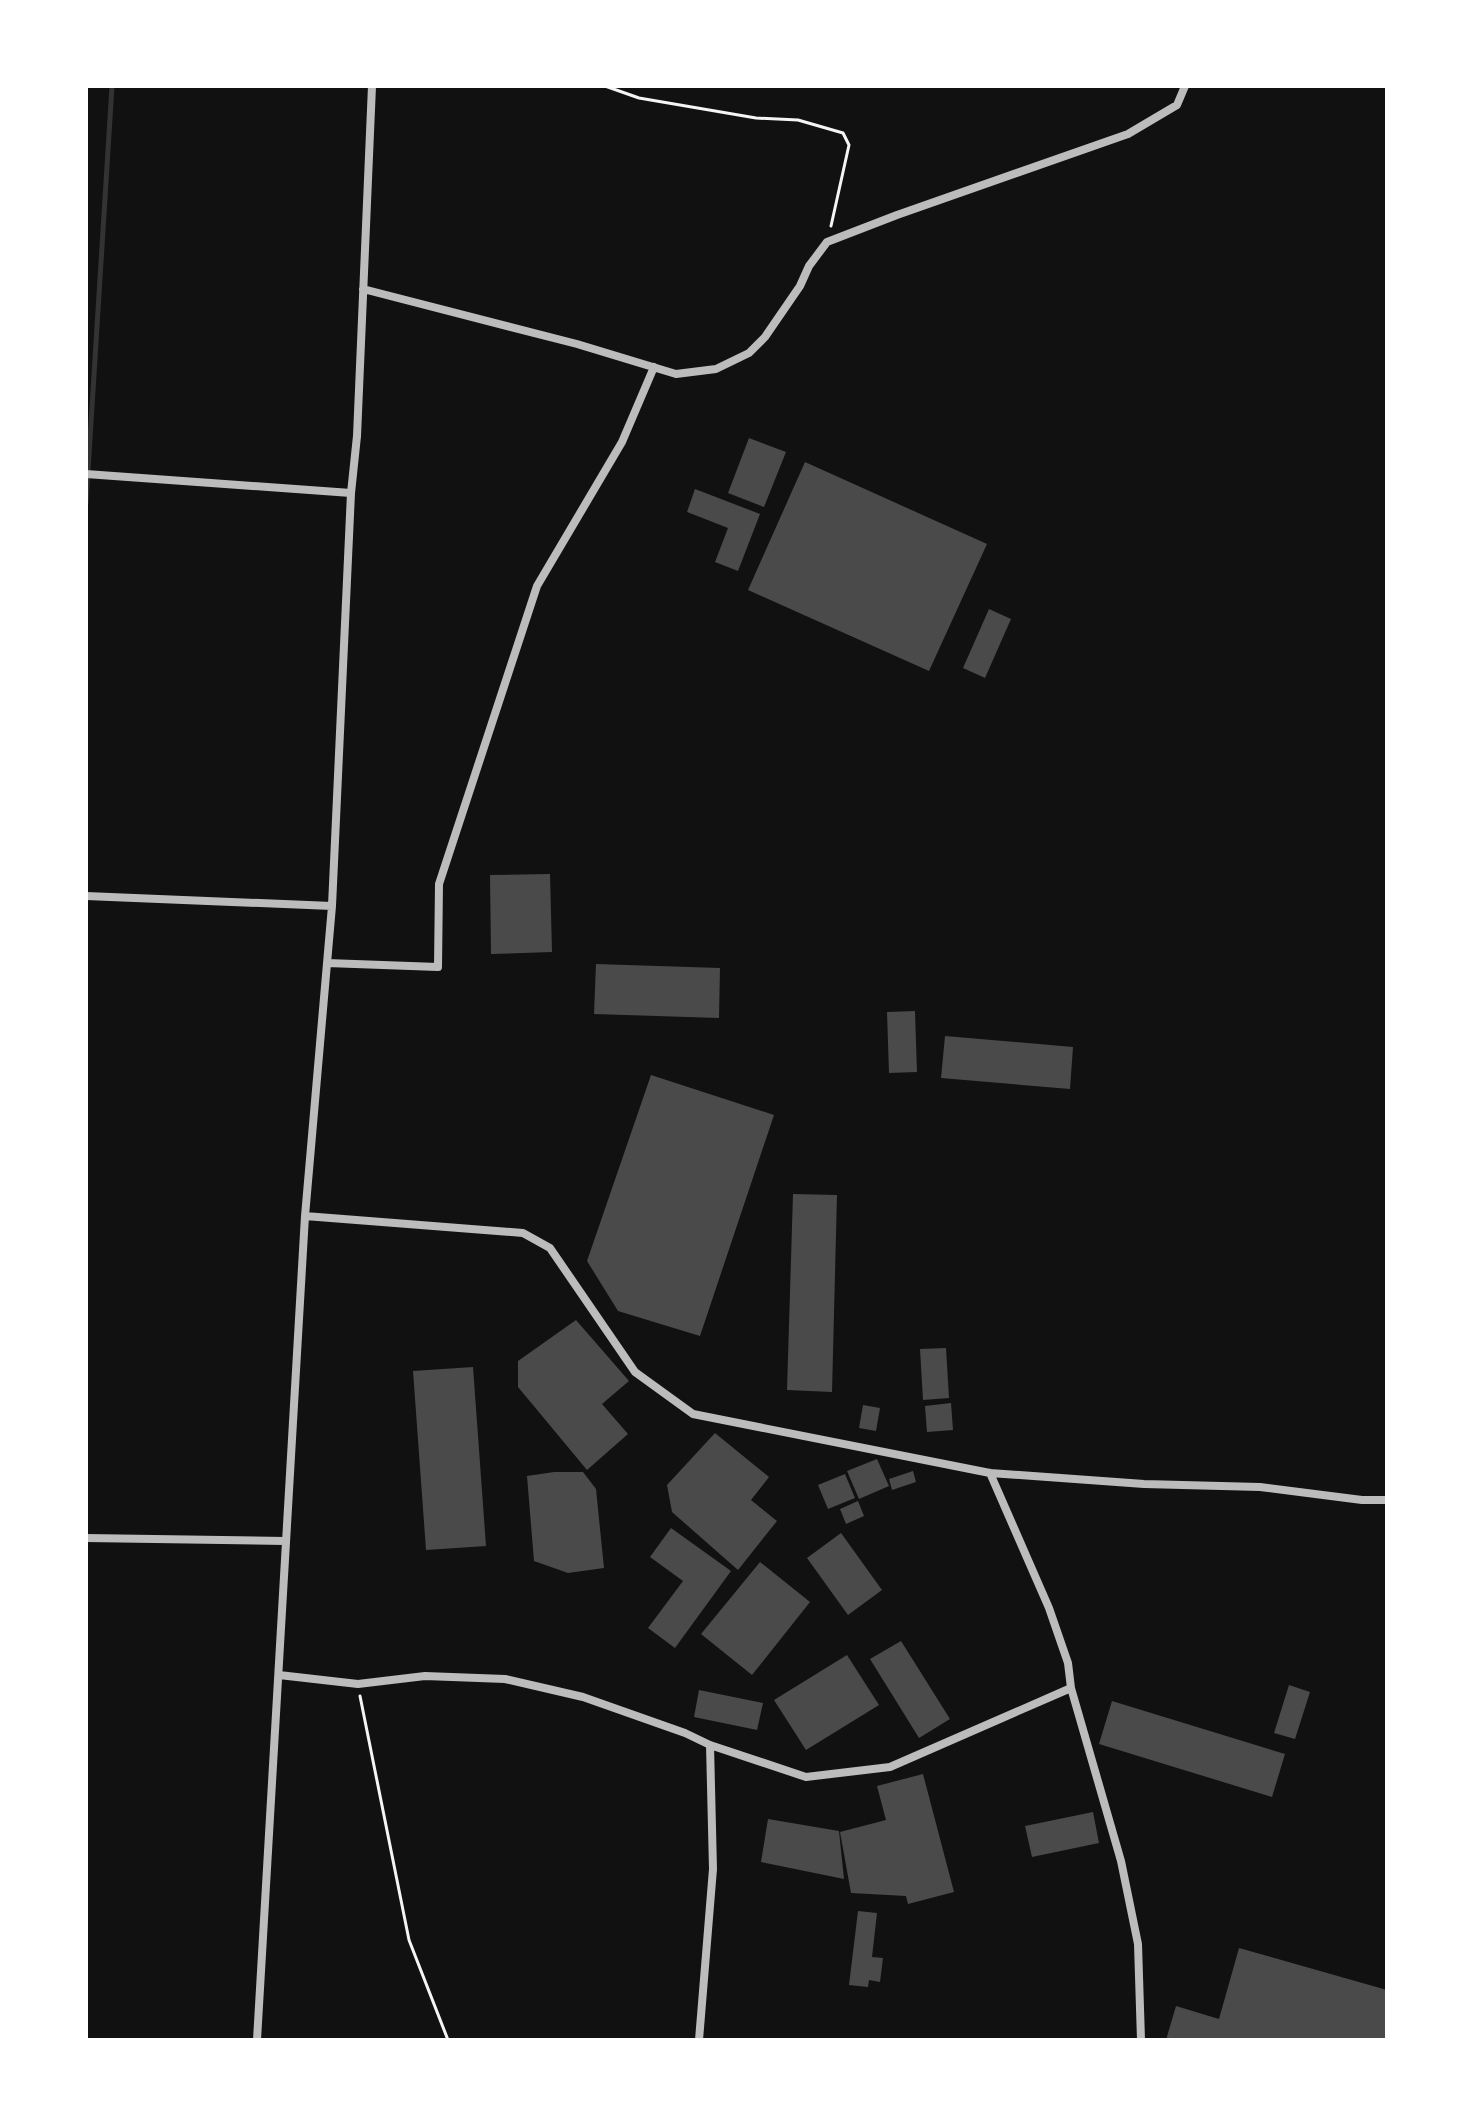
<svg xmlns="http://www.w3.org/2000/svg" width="1473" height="2126" font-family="'Source Sans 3',sans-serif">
<rect width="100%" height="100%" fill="#111"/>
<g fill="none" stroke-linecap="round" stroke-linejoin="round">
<path stroke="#333" stroke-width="5" d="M86 503 112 86"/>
</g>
<path fill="#4a4a4a" d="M749 438 786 452 764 507 728 493Z
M805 462 987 544 929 671 748 590Z
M695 489 760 514 738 571 715 562 728 528 687 512Z
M989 609 1011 619 985 678 963 668Z
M550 874 552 952 491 954 490 875Z
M596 964 720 968 719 1018 594 1014Z
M915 1011 917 1072 889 1073 887 1012Z
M945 1036 1073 1047 1070 1089 941 1078Z
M651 1075 774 1115 700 1336 618 1311 587 1261Z
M793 1194 837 1195 832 1392 787 1390Z
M576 1320 629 1381 602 1404 628 1434 587 1470 518 1387V1361Z
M946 1348 949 1398 923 1400 920 1349Z
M473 1367 486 1546 426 1550 413 1371Z
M951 1403 953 1430 927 1432 925 1406Z
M863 1405 880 1408 876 1431 859 1428Z
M715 1433 769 1477 751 1500 777 1521 738 1570 672 1512 667 1485Z
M877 1459 889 1486 859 1499 847 1471Z
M913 1471 916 1482 892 1490 889 1479Z
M554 1472H583L596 1489 604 1568 568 1573 534 1561 527 1476Z
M845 1474 855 1498 828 1509 818 1485Z
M858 1501 864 1516 846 1524 840 1509Z
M671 1528 731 1571 675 1648 648 1628 683 1581 650 1557Z
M841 1533 882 1590 848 1615 807 1558Z
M760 1562 810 1602 752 1675 701 1634Z
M901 1641 950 1719 919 1738 870 1659Z
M847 1655 879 1705 806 1750 774 1700Z
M1289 1685 1310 1692 1295 1739 1274 1733Z
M699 1690 763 1703 757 1730 694 1717Z
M1112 1701 1285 1754 1272 1797 1099 1744Z
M923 1774 954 1892 908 1904 906 1896 851 1893 840 1832 886 1820 877 1786Z
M1093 1812 1099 1843 1032 1857 1025 1826Z
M768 1819 839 1831 844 1879 761 1862Z
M858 1911 877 1913 872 1957 883 1958 880 1982 869 1980 868 1987 849 1985Z
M1239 1948 1387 1990V2040H1166L1176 2006 1219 2019Z"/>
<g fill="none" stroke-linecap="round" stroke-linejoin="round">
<path stroke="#f5f5f5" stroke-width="3" d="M605 86 639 98 756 118 798 120 843 133 849 145 831 226
M360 1696 409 1940 448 2040"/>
<path stroke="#bcbcbc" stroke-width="8" d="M363 289 577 344 676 374 716 369 749 353 765 337 800 286 809 266 827 242 897 215 1128 134 1177 105 1185 86
M86 474 351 493
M86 896 332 906
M327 963 438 967 439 884 537 586 622 442 654 367
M305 1216 523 1233 550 1248 635 1372 693 1414 990 1473 1144 1484 1260 1487 1362 1500H1387
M990 1473 1049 1608 1068 1663 1071 1688 1121 1861 1138 1944 1141 2040
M86 1538 285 1541
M279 1675 358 1684 425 1676 505 1679 583 1697 685 1733 710 1745 806 1777 890 1767 1071 1688
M257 2040 305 1216 332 906 351 493 357 436 372 86
M699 2040 713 1869 710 1745"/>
</g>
<rect width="1473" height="2126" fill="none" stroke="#ffffff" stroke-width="176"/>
</svg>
